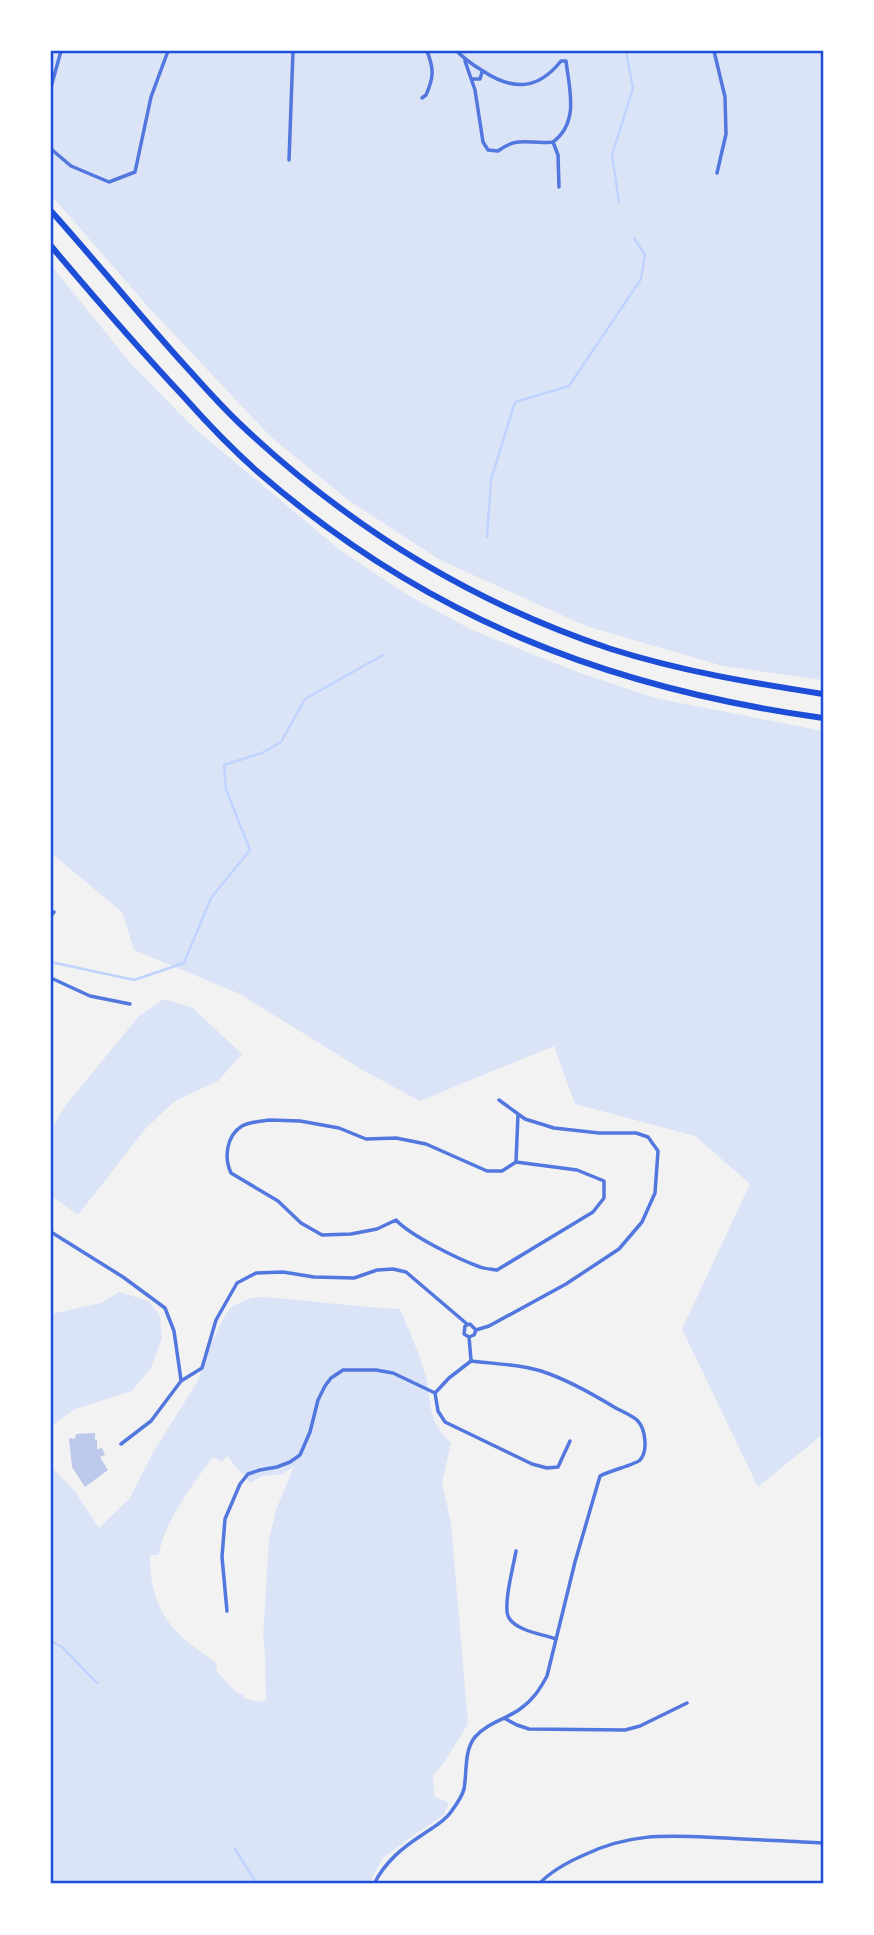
<svg xmlns="http://www.w3.org/2000/svg" width="874" height="1935" font-family="'Roboto Condensed',sans-serif">
<rect width="100%" height="100%" fill="#f2f2f2"/>
<path fill="#dbe4f7" fill-rule="evenodd" d="M51 51H823V680L723 666 586 626 440 560 348 500 271 437 150 309 51 195Z
M51 265 132 365 193 427 340 550 406 594 472 630 572 670 655 698 823 731V1434L758 1487 682 1329 750 1184 695 1136 575 1104 554 1046 420 1101 364 1071 240 994 134 950 122 912 51 853Z
M164 999 193 1008 242 1054 218 1081 175 1101 146 1128 78 1215 51 1196V1130L65 1106 139 1016Z
M119 1292 148 1301 160 1316 162 1338 151 1368 132 1391 75 1409 51 1426V1314L101 1303Z
M262 1297C308 1300 354 1307 400 1309 409 1331 420 1354 426 1377 433 1408 426 1418 451 1443L442 1483 451 1523 468 1724 445 1761 433 1776 434 1796 449 1803 444 1815 418 1832 383 1858 369 1884H51V1467L74 1490 99 1528 130 1498 154 1451 199 1379 204 1357 226 1314 232 1306 251 1298ZM227 1456 250 1483 263 1476 283 1474 294 1466 276 1510 269 1540 263 1636 265 1654 266 1700 260 1702 243 1698 244 1693 238 1694 217 1672 216 1663C205 1654 191 1646 181 1636 158 1614 149 1585 150 1555H159C162 1525 195 1481 213 1457L222 1462Z"/>
<g fill="none" stroke-linecap="round" stroke-linejoin="round">
<path stroke="#bfd3fe" stroke-width="2.5" d="M619 202 612 155 633 88 626 51
M487 537 491 480 515 402 569 386 641 279 645 255 634 238
M51 962 134 980 184 963 211 898 250 850 226 789 224 765 262 753 281 742 305 699 383 655
M51 1641 62 1647 97 1683
M235 1849 257 1884"/>
</g>
<path fill="#bdc9ec" d="M95 1433V1440H97V1449L102 1448 105 1455 100 1457 108 1470 85 1487 72 1467 69 1438 75 1439 76 1434Z"/>
<g fill="none" stroke-linecap="round" stroke-linejoin="round">
<path stroke="#5277de" stroke-width="3.5" d="M457 51C465 60 473 65 483 71 513 91 538 90 561 61H566C569 88 580 122 553 142 530 145 519 135 498 151L488 150 483 142 475 90 465 61
M714 51 725 97 726 134 717 173
M472 79H480L482 72
M51 87 61 51
M422 98 426 95C434 77 434 69 427 51
M553 142 558 155 559 187
M51 149 71 166 109 182 135 172 151 97 168 51
M289 160 293 51
M51 916 54 912
M51 978 90 996 130 1004
M270 1120 300 1121 339 1128 366 1139 396 1138 426 1144 487 1171H502L516 1162 577 1170 604 1181V1198L593 1212 497 1270C491 1269 485 1269 480 1267 458 1259 411 1236 396 1220L377 1229 351 1234 322 1235 301 1223 278 1201 231 1173C224 1158 226 1136 242 1126 249 1122 261 1121 270 1120Z
M516 1162 518 1114
M51 1232 123 1277 165 1308 174 1331 181 1380
M476 1330 489 1326 566 1284 619 1249 642 1222 655 1193 658 1151 648 1137 636 1133H599L554 1128 525 1119 499 1100
M469 1337 474 1335 476 1330 470 1324 465 1326 464 1334 469 1337 471 1360
M121 1444 151 1421 181 1381 202 1368 216 1320 237 1283 256 1273 283 1272 314 1277 354 1278 377 1270 393 1269 406 1272 467 1324
M516 1551C514 1564 502 1608 509 1618 517 1631 542 1634 556 1639
M227 1611 222 1557 225 1519 240 1484 248 1474 260 1470 277 1467 290 1462 300 1455 310 1432 318 1400 325 1386 331 1378 343 1370H376L393 1373 435 1393 438 1411 445 1422 532 1464 547 1468 558 1467 570 1441
M504 1718 517 1725 529 1729 625 1730 640 1726 687 1703
M374 1884C385 1862 402 1848 422 1835 432 1828 444 1822 451 1812 456 1805 462 1797 464 1789 467 1773 464 1750 475 1737 487 1723 506 1719 520 1709 533 1700 540 1689 547 1676L575 1562 600 1476C609 1471 637 1464 640 1460 648 1451 646 1429 637 1420 631 1415 621 1411 614 1407 591 1393 566 1379 541 1371 518 1364 495 1364 471 1361L449 1378 435 1393
M539 1884C551 1871 568 1862 584 1855 634 1831 672 1836 726 1838 759 1840 791 1841 823 1843"/>
<path stroke="#1d4ed8" stroke-width="6" d="M51 211C95 260 136 311 180 360 199 381 217 402 238 422 346 525 469 602 611 649 680 671 752 683 823 694
M51 246C94 297 138 348 184 397 207 423 232 449 258 472 425 617 606 688 823 718"/>
</g>
<rect width="874" height="1935" fill="none" stroke="#ffffff" stroke-width="105"/>
<rect x="52" y="52" width="770" height="1830" fill="none" stroke="#1d4ed8" stroke-width="2.5"/>
</svg>
